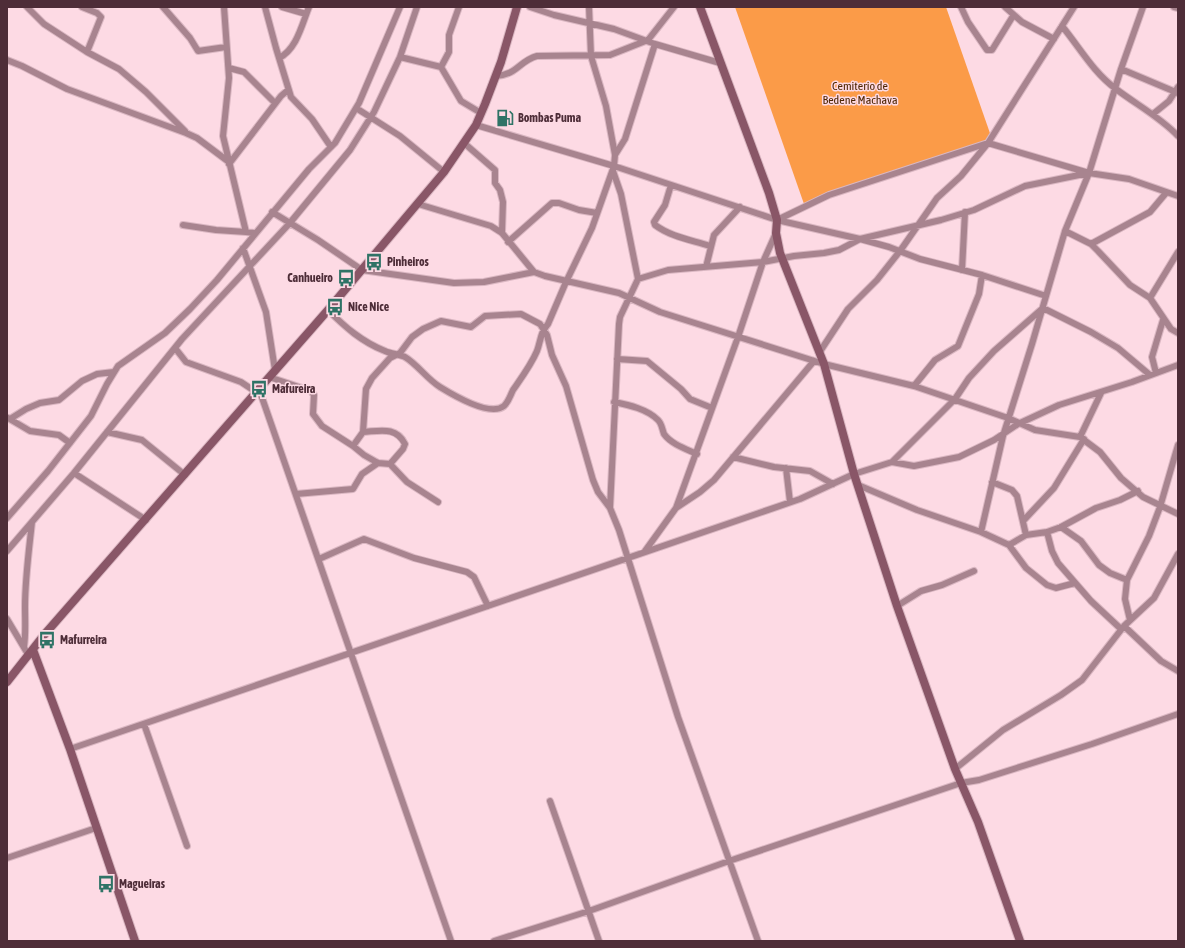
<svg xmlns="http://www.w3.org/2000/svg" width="1185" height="948" font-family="'Asap Condensed',sans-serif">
<rect width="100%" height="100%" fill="#fddae4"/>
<path fill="#fb9b48" d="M735 7H946L992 139 804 204Z"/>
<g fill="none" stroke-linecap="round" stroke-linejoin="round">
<g stroke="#dab7c2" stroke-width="8">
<path id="street" d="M27 7 44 24 87 52 119 69 146 92 185 131
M82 7 97 13 101 17 87 52
M163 7 190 38 198 51 226 47
M224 7 229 78 223 136 246 232 254 233
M265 7 276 48 291 97 312 119 331 147
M282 7 306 14
M530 7 554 15 614 29 655 44 720 63
M961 7 968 22 987 50H992L1013 16
M1005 7 1022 22 1054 39
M1174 7 1178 8
M1062 26C1080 48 1093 72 1116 89 1137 105 1160 117 1178 136
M400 57 441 67
M279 58C297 49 302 24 309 7
M7 60 22 66 67 89 186 133 197 138 229 162
M441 67 449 52V35L459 7
M441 67 461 101 481 113
M229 68 244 72 275 103
M1121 69 1178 93
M496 76C517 75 519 61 537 56L610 55 648 40 674 7
M356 108 400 136 444 172
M1153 114 1169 101 1178 87
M476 125 614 166 777 220 860 239 941 220 974 210 1025 186 1089 173
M464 143 495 170V183L500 190 503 202 502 233
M615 155 625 139 655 44
M229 164 281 96 288 90
M613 171 621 194 638 279
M671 185 665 205 654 222 655 225C671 237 692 240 710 246
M418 204 491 226 502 233 534 272 545 276 619 293 660 312 824 364 914 386 1008 418 1035 430 1080 437 1100 452 1121 478 1143 497 1178 514
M272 212 318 240 362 270 454 283 484 282 534 272
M777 220 829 195 988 143 1089 173 1129 179 1178 196
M183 225 216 230 246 232
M1065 231 1091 244 1098 251 1130 285 1150 298 1171 329 1178 333
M508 242 552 203H559L579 210 597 213
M1091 244 1150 212 1166 193
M243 248 266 312 275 370
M706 267 714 235 740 207
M962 270 965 212
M1150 298 1178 252
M328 310C345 327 362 342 385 351 391 354 399 354 405 357 418 365 427 379 440 387 453 395 490 417 504 406 509 401 510 396 513 390 522 377 531 365 537 351 541 340 540 333 548 324L566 282 592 228 614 166 615 155 606 106 591 56 589 7
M175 348 186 362 241 382 256 392
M819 353 848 309 877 280 900 251 937 198 961 176 988 143 1074 7
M617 359 647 361 681 389 690 399 712 408
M1156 373 1152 357 1163 320
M269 377 311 391 314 395 313 414 322 426 353 446 364 455 378 463 390 464 407 482 438 502
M914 386 935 360 958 346 979 294 982 275
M259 389 451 941
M614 402C629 405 647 409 658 420 662 424 662 429 664 434 671 444 686 449 697 454
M8 418 30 431 59 435 70 443
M10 419 26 409 40 403 59 400 82 381 97 374 114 372
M107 432 142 440 185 475
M363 432C380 431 396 426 405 444L403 449 390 464
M1080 437 1101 393
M353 446 363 432 366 389 372 378 390 358 400 353 412 337 423 329 441 321 471 327 485 316 521 314 540 324 547 335 552 355 566 386 593 480 598 492 610 508
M733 457 774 467 810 471 833 484
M892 462 955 399 969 378 994 351 1043 308 1091 332 1118 348 1150 375
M786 468 790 502
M74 473 146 520
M992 482 1012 490 1017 496 1026 535
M858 485 917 510 981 532 1009 545 1026 568 1047 585 1056 588 1075 583
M296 494 353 489 362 474 378 463
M676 508 700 492 714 480 814 361
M7 518 48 471 91 416 107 384 118 366 165 333 190 309 217 280 309 169 335 143 359 103 400 7
M1024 520 1054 488 1084 439
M1061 527 1081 541 1099 565 1110 573 1127 580
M981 532 1003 436 1032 344 1065 231 1089 173 1121 69 1143 7
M1047 532 1052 551 1058 563 1091 601 1121 629
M1009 545 1026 535 1047 532 1061 527 1096 508 1120 500 1138 491
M7 551 74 473 182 339 289 224 350 150 374 112 400 57 417 7
M645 551 676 508 738 337 763 262 776 233
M319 559 364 539 414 558 467 572 474 577 488 606
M897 606 921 591 942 585 974 571
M7 619 29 656
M1130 620 1125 599 1127 580 1149 536 1160 507 1178 445
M1124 626 1161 661 1178 671
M24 647C26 634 25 621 25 607 25 579 29 550 32 522
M144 724 187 846
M70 749 800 499 854 474 892 462 914 466 959 457 994 440 1018 424 1059 405 1132 382 1178 365
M955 769 1003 730 1061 695 1082 680 1124 626 1154 598 1178 554
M550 801 599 941
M7 858 96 828
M494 941 589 911 729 861 961 783 979 780 1092 744 1178 714
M758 941 678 717 619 530 610 508 619 324 620 317 638 279 668 270 763 262 794 256 824 253 839 250 860 239 889 247 920 259 982 275 1046 296"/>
</g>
<g stroke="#dab7c2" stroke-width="10">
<path id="secondary" d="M700 7 769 193 777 220 776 233 780 253 824 364 854 474 897 606 955 769 978 822 1020 941
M33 650 70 749 135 941
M7 682 44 635 328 310 444 172 476 125 485 104 501 62 517 7"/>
</g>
<use href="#street" stroke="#a8848f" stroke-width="6"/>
<use href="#secondary" stroke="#895667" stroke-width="8"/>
</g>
<defs>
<g id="fuel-bare" transform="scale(1.38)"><path d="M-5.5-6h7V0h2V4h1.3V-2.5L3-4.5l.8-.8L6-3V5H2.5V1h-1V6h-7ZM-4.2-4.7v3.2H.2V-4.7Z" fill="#2f7366" stroke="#fddae4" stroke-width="2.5" paint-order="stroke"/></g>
<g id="bus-bare" transform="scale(1.38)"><path d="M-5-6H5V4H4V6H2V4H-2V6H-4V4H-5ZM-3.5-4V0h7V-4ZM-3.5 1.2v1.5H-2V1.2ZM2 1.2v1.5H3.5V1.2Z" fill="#2f7366" stroke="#fddae4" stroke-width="2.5" paint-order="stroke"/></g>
</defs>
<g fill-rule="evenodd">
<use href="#fuel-bare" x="505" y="118"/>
<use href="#bus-bare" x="374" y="262"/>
<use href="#bus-bare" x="346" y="278"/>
<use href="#bus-bare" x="335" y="307"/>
<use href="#bus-bare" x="259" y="389"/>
<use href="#bus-bare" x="47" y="640"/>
<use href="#bus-bare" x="106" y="884"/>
</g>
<g text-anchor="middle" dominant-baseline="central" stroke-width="3" stroke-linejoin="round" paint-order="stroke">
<g font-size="12" fill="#4b2400" stroke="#fddae4">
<text x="860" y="86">Cemiterio de<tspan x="860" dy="14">Bedene Machava</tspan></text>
</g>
<g font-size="12" font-weight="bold" fill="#4e2d38" stroke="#fddae4" text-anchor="start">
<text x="518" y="118">Bombas Puma</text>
<text x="387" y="262">Pinheiros</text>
<text x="333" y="278" text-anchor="end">Canhueiro</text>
<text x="348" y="307">Nice Nice</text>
<text x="272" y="389">Mafureira</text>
<text x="60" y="640">Mafurreira</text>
<text x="119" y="884">Magueiras</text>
</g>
</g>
<rect width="1185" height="948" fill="none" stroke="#4e2d38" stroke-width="16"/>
</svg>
